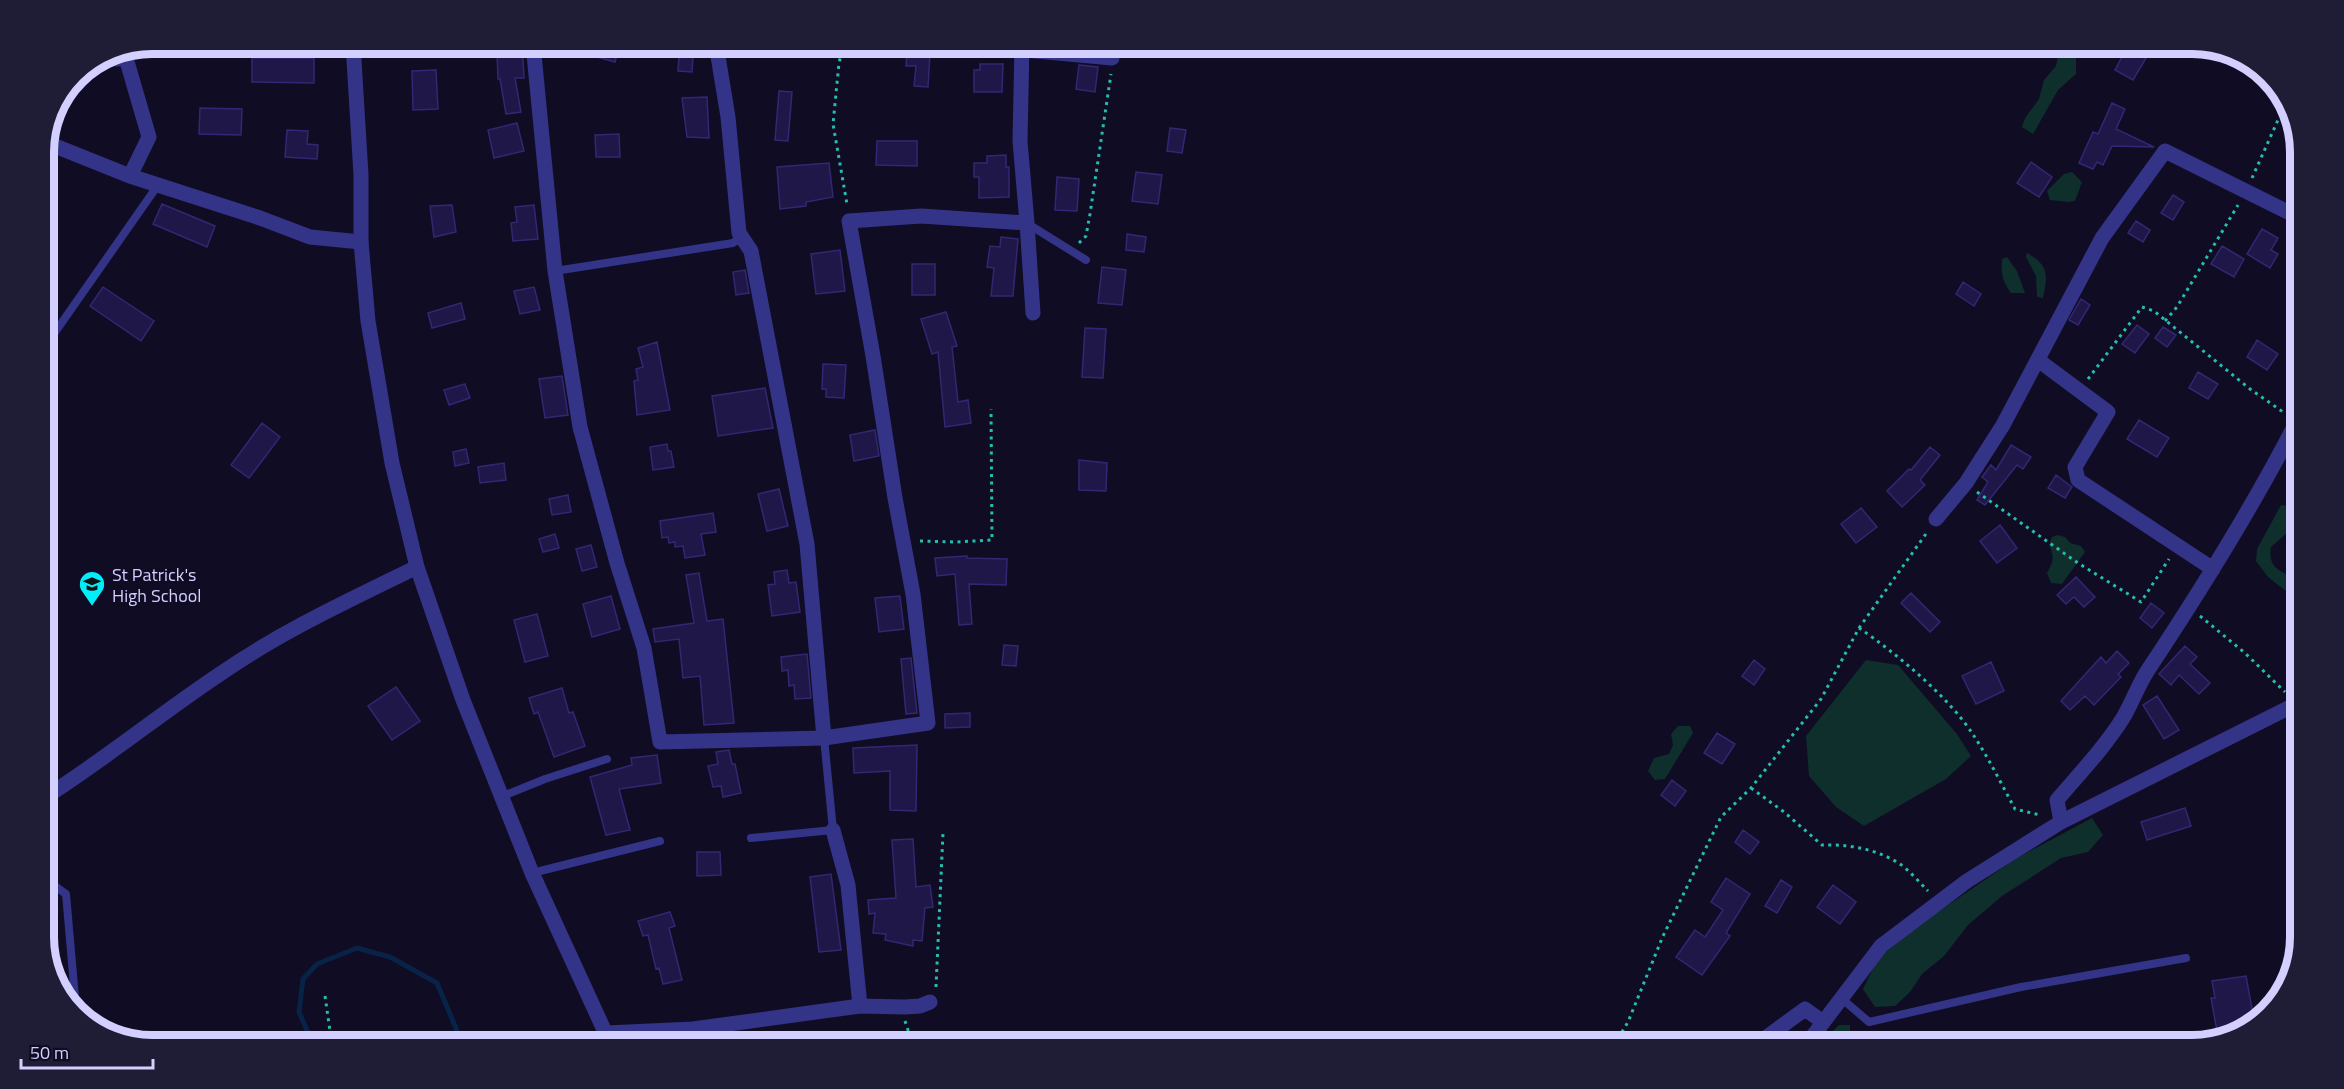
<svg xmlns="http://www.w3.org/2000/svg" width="2344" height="1089" font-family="'Titillium Web',sans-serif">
<rect width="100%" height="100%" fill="#0f0c24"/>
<path fill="#0f2f2c" d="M2060 44H2085L2076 52V74L2058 90 2033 134 2022 127 2025 118 2039 99 2044 80 2056 66Z
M2072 172 2082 182 2075 201 2068 202 2050 200 2047 191 2064 174Z
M2027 253C2049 265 2048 275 2043 298L2037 297 2036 276 2026 257Z
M2007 257 2017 271 2025 293H2011C2002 281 2001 273 2002 259Z
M2281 505 2291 506 2296 525 2271 547C2267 571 2284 571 2300 582V602L2268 577 2256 561 2257 549Z
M2058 535 2065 537 2070 543 2081 546 2085 552 2062 584 2051 583 2047 573C2053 562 2055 557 2049 545L2052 537Z
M1866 660 1898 665 1957 734 1971 756 1946 779 1864 826 1836 807 1809 776 1806 736Z
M1678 726H1690L1693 733 1665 779 1655 780 1648 771 1654 758 1669 754 1673 745 1671 734Z
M2092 818 2103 835 2088 852 2061 858 2002 896 1968 925 1944 956 1922 974 1910 992 1895 1006 1875 1007 1863 989 1878 958 1932 916 2017 858Z
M1839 1025H1850V1037L1838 1045H1818Z"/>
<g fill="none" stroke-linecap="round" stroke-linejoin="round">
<path stroke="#082248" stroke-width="5" d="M311 1045 309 1035 299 1012 303 979 317 964 357 948 390 957 437 983 463 1045"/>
</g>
<path fill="#1e1747" stroke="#332774" stroke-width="1.5" d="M502 44H522L524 78H515L521 112 506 114 500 79H498L497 52 502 51Z
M566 44H607L619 47 615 62 565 48Z
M680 44H694L692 72 678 71Z
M2129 44 2149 53 2133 80 2115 70Z
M907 52 930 53 928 87 914 86 916 66H906Z
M252 58H314V83L252 82Z
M980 64H1003L1002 92H974V70H980Z
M1079 65 1098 67 1095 92 1076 89Z
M436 70 438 109 413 110 412 71Z
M779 91 792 92 788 141 775 140Z
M707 97 709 138 687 137 682 98Z
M2112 103 2125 109 2116 129 2154 147 2112 146 2103 165 2097 162 2093 169 2079 163 2093 132 2098 134Z
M200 108 242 109 241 135 199 134Z
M517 123 524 151 494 158 488 130Z
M1170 128 1186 130 1182 153 1167 151Z
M287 130 308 131 307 144 318 145 317 159 285 157Z
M619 134 620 157H596L595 135Z
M877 141H917V166L876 165Z
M1006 155V167H1009V197L979 198V177H974V163H987V156Z
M2031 162 2052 177 2039 197 2017 183Z
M829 163 833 197 806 202V206L780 209 777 167Z
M1136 172 1162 175 1158 204 1132 201Z
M1057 177 1079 179 1077 211 1055 210Z
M2173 195 2184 202 2173 220 2161 213Z
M162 204 215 226 207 247 153 224Z
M452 205 456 232 434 237 430 206Z
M534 205 538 239 513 241 511 223 517 222 515 207Z
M2136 221 2150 230 2143 242 2128 233Z
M2262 229 2278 238 2271 250 2278 254 2270 268 2247 254Z
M1127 234 1146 237 1144 252 1126 250Z
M1001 237 1018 239 1013 296H991L994 268 987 267 990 246 1000 247Z
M2222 246 2244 259 2234 277 2211 264Z
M840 250 845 291 816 294 811 254Z
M912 264H935V295H912Z
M1102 267 1126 270 1122 305 1098 303Z
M745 270 749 293 736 295 733 272Z
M1963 282 1981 294 1974 306 1956 294Z
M103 287 154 321 141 341 90 306Z
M534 287 540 310 520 314 514 291Z
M2081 299 2090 305 2078 325 2069 320Z
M461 303 465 319 432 328 428 313Z
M946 312 957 346 952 347 958 402 968 400 971 423 945 427 938 352 932 354 921 319Z
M2137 325 2149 334 2135 353 2122 344Z
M2163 327 2176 335 2167 347 2155 338Z
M1085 328 1106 329 1103 378 1082 377Z
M2257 340 2278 354 2267 370 2247 357Z
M657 342 670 410 637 415 634 381 638 380 636 369 643 367 638 348Z
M823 364 846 365 844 398 826 397V389H822Z
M2198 372 2218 384 2208 399 2189 388Z
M562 376 568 415 545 418 539 379Z
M465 384 470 398 449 405 444 390Z
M765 388 773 428 718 436 712 396Z
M2139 420 2169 438 2157 457 2127 439Z
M262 423 280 437 249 478 231 465Z
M875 430 879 456 854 461 850 435Z
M667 444 668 451H671L674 467 653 470 650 447Z
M2011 445 2031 457 2023 469 2017 465 1985 505 1977 500 1988 482 1982 477 1991 465 1996 470Z
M1930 447 1940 455 1920 480 1925 485 1902 507 1887 491 1909 469 1911 470Z
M466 449 469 463 455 466 453 452Z
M1079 460 1107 463 1106 491 1079 490Z
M504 463 506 480 480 483 478 467Z
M2056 475 2072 487 2065 498 2048 488Z
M779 489 788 526 767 531 758 494Z
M568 495 571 512 552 515 549 499Z
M1861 508 1877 527 1856 543 1841 524Z
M713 513 716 532 701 534 705 555 685 558 683 546 675 547V542L669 543 668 537 662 538 660 521Z
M2000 525 2017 548 1997 563 1980 541Z
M555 534 559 548 543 552 539 539Z
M591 545 597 567 582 571 576 549Z
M967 556V558L1007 559 1006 585 969 584 972 624 959 625 955 574 937 576 935 558Z
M787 570 789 583 796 582 800 612 772 616 768 585 775 584 774 572Z
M699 573 707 621 723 619 734 723 704 725 700 676 683 678 679 639 655 642 653 629 694 623 686 575Z
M2076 577 2095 597 2084 607 2074 597 2066 604 2057 595Z
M1911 593 1940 622 1930 632 1901 603Z
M611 596 620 629 592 637 583 604Z
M900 596 904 629 879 632 875 598Z
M2151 603 2164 613 2152 628 2140 618Z
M537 614 548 656 525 662 514 620Z
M1004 645 1018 646 1016 666 1002 665Z
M2185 646 2197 657 2190 664 2210 683 2199 694 2179 675 2171 685 2159 674Z
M2117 651 2129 663 2118 674 2121 677 2094 705 2085 696 2070 710 2061 701 2101 657 2106 663Z
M807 654 811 698 795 699 794 685 789 686 788 670 782 671 781 657Z
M911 658 917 713 906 714 901 659Z
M1754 660 1765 669 1754 685 1742 676Z
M1991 662 2004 691 1976 704 1962 676Z
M396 687 420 721 392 740 368 706Z
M562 688 569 713 573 712 585 746 554 757 538 712 534 714 529 698Z
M2157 696 2179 730 2164 739 2143 705Z
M970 713V727L945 728V714Z
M1717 733 1735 744 1722 764 1704 753Z
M917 745 916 811 890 810V771L854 773 853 748Z
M729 750 732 764H735L741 793 723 797 721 786 713 787 708 766 718 764 716 752Z
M657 755 661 783 619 789 630 830 606 835 590 777 632 765 631 758Z
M1672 780 1686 791 1675 806 1661 795Z
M2185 808 2191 826 2147 840 2141 822Z
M1743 830 1759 842 1750 854 1735 842Z
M913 839 916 887 930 885 933 907 925 908 922 941 913 940V946L885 940 886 934 873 933 875 913 869 914 868 900 896 898 892 840Z
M697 852H720L721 875 697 876Z
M831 874 841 950 819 952 810 877Z
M1726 878 1750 894 1726 933 1730 936 1702 975 1676 957 1695 930 1705 937 1723 910 1711 902Z
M1781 880 1792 887 1777 913 1765 906Z
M1833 885 1856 902 1840 924 1817 907Z
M670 912 675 926 669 928 682 980 663 984 659 968 656 969 648 935 643 936 638 921Z
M2246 976 2254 1020 2236 1023V1028L2217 1031 2211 998H2215L2212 981Z"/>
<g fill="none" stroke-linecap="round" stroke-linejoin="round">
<path stroke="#24beae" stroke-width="3" stroke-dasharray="3 4.5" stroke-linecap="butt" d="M844 44 839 63 833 124 847 204
M2252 178 2278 120 2287 107
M1079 243 1086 236 1090 214 1111 74
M2165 321 2177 307 2238 205
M2088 379 2142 307 2154 311 2250 389 2283 412
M1977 492 2078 563 2141 602 2169 559
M920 541 956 542 992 540 991 409
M2200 616 2245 653 2285 692
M1859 628C1896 653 1950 698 1974 736 1989 759 2002 785 2015 809L2040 815
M1751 788 1784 812 1822 845C1848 844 1877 849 1900 864 1910 871 1919 882 1928 891
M936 987 943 833
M325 996 332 1045
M905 1021 913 1045
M1614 1045 1628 1022 1663 936 1721 817 1751 788 1821 699 1859 628 1928 531"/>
<path stroke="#333487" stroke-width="8" d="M1028 224 1086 260
M555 271 733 243 741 237
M51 338 158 185
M503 796 545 779 607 759
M751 838 833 830 824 738
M532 873 660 841
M44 878 66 894 76 1009
M1841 998 1869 1022 2021 987 2186 958"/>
<path stroke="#333487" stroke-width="15" d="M533 44 555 271 580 427 617 563 644 648 660 742 824 738 928 723 913 594 895 498 873 356 849 221 921 216 1027 223 1020 141 1022 44
M716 44 728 117 739 233 751 251 807 544 824 738
M959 44 1112 58
M110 52 116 59 126 58
M45 142 130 176 260 218 310 237 361 242
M130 176 149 137 126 58 132 47
M1027 223 1033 313
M2038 360 2108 412 2075 467 2078 480 2213 569
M1936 519 1966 483 2003 425 2102 238 2165 151 2300 218
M2061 822 2057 800C2080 773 2104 748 2123 718 2132 703 2138 685 2148 670 2203 587 2255 504 2300 415
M833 830 848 885 860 1006
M606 1033 693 1029 860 1006 905 1007 920 1006 930 1002
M1756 1045 1805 1009 1823 1022"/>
<path stroke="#333487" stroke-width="15" d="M353 44 361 175V242L368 321 392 463 417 567 463 700 532 873 611 1045
M44 798C104 760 160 714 220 674 282 631 350 600 417 567
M1806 1045 1881 946 1967 881 2061 822 2300 702"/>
</g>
<defs>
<g id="school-pin" transform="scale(1.35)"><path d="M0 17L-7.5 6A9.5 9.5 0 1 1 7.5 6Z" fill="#00edfa" stroke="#0f0c24"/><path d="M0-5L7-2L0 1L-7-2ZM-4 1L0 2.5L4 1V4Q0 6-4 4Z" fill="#111"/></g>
</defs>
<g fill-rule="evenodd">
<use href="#school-pin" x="92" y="584"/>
</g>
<g text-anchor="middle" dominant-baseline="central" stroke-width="4.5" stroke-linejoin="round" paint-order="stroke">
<g font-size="18" fill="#d3cfff" stroke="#0f0c24" text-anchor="start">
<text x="112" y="574">St Patrick's<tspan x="112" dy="21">High School</tspan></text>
</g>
</g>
<path d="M0 0H2344V1089H0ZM152 54H2192A98 98 0 0 1 2290 152V937A98 98 0 0 1 2192 1035H152A98 98 0 0 1 54 937V152A98 98 0 0 1 152 54Z" fill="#1f1c36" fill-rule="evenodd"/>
<path fill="none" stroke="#d3cfff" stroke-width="8" d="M152 54H2192A98 98 0 0 1 2290 152V937A98 98 0 0 1 2192 1035H152A98 98 0 0 1 54 937V152A98 98 0 0 1 152 54Z"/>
<path d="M21 1059v9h132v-9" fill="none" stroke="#d3cfff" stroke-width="3"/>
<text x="30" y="1059" font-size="18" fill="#d3cfff" stroke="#0f0c24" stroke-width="4.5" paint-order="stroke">50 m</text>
</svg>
